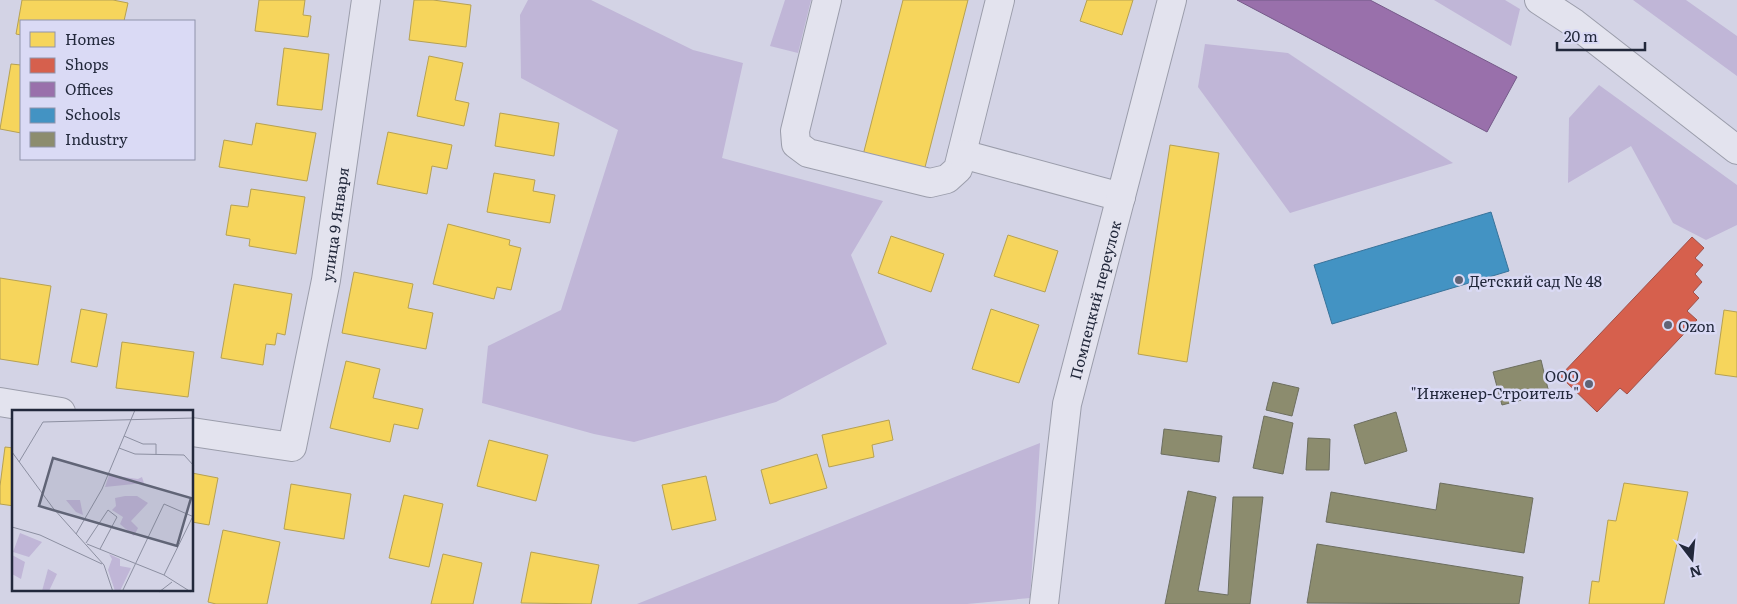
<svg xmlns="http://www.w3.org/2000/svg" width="1737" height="604" font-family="Literata,serif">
<rect width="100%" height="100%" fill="#d3d3e5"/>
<path fill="#c0b6d7" d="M528 0H591L693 50 743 63 722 158 883 201 851 255 887 344 776 402 634 442 594 434 482 403 488 346 561 310 618 130 521 78 520 15Z
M785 0H811L798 53 770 46Z
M1434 0H1505L1520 9 1511 46Z
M1633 0H1686L1737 36V76Z
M1205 44 1288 53 1453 163 1290 213 1198 87Z
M1599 85 1737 185V225L1706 240 1673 223 1631 146 1568 183 1569 118Z
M1040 443 1030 598 967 604H637Z"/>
<path fill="#f6d55c" stroke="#b6a152" d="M22 0H113L128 3 124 21H21V35L16 34Z
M259 0H305L303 15 311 16 308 37 255 31Z
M414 0H433L471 5 466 47 409 40Z
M903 0H968L923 175 862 159Z
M1087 0H1133L1122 35 1080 21Z
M284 48 329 54 322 110 277 105Z
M429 56 463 63 455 100 469 103 464 126 417 116Z
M11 64 21 65V133L0 129Z
M500 113 559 123 554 156 495 146Z
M256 123 316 133 307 181 219 167 224 140 252 145Z
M388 132 452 145 447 169 432 166 427 194 377 184Z
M1170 145 1219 153 1187 362 1138 354Z
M494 173 535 180 533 191 555 195 550 223 487 212Z
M251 189 305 197 296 254 249 246 250 239 226 235 231 205 248 207Z
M448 224 510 240 509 245 521 248 511 290 497 287 494 299 433 284Z
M1008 235 1058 251 1045 292 994 276Z
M891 236 944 254 931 292 878 273Z
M354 272 413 284 408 308 433 313 426 349 342 333Z
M0 278 51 286 38 365 0 359Z
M234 284 292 294 285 335 277 333 275 345 266 344 263 365 221 358Z
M81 309 107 314 97 367 71 362Z
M991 309 1039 325 1019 383 972 369Z
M1724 310 1737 312V377L1715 374Z
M122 342 194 352 188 397 116 388Z
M346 361 380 369 373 398 423 409 418 429 394 424 390 442 330 428Z
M889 420 893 440 872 445 874 457 829 467 822 435Z
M489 440 548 455 536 501 477 486Z
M5 447 14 448V506L0 504V486Z
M817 454 827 488 770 504 761 470Z
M192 473 218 478 209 525 192 522Z
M706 476 716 520 672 530 662 485Z
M1624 483 1688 492 1664 604H1589L1592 581 1599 582 1608 520 1616 521Z
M291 484 351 494 344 539 284 529Z
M404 495 443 504 429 567 389 558Z
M223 530 280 542 267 604H216L208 602Z
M531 552 599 565 591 604 521 603Z
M443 554 482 563 473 604H431Z"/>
<path fill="#d6604d" stroke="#a04f48" d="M1692 237 1704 248 1695 258 1703 265 1695 274 1702 282 1693 292 1699 298 1687 311 1697 320 1627 394 1620 388 1597 412 1560 376Z"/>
<path fill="#9970ab" stroke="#755a89" d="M1237 0H1370L1517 77 1487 132Z"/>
<path fill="#4393c3" stroke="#39739a" d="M1491 212 1509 271 1332 324 1314 265Z"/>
<path fill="#8c8c6e" stroke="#6c6e5f" d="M1541 360 1549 393 1502 405 1493 372Z
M1273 382 1299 388 1292 416 1266 410Z
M1396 412 1407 451 1365 464 1354 425Z
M1264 416 1293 423 1283 474 1253 468Z
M1164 429 1222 436 1219 462 1161 454Z
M1308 438 1330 439 1329 470H1306Z
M1440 483 1533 498 1524 553 1326 522 1331 492 1436 510Z
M1188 491 1216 497 1198 591 1228 595 1233 497H1263L1250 604H1165Z
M1317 544 1523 577 1519 604 1307 603Z"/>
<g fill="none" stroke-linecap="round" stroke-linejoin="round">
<g stroke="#9b9dab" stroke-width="30">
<g id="minor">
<path d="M827 0 795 131 796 144 808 153 930 183 947 179 958 169 1000 0"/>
<path d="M1539 0 1574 23 1737 150"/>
<path d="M962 154 1121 197"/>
<path d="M0 402 61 412"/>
<path id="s1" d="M192 432 292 447 326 280 366 0"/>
<path id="s2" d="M1044 604 1067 404 1172 0"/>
</g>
</g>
<use href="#minor" stroke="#e3e3ee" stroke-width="28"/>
</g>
<g fill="#606476" stroke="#dadaf5" stroke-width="2">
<circle cx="1459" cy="280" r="5"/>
<circle cx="1668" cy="325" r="5"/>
<circle cx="1589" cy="384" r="5"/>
</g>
<g text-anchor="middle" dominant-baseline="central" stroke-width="5" stroke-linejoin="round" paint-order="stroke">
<g font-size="15" fill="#22283b" stroke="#dadaf5">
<text stroke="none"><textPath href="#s1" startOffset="328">улица 9 Января</textPath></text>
<text stroke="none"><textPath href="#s2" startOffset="309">Помпецкий переулок</textPath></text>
</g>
<g font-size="15" fill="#22283b" stroke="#dadaf5" text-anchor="start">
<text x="1469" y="280">Детский сад № 48</text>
<text x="1678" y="325">Ozon</text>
<text x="1579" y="375" text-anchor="end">ООО<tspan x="1579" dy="17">"Инженер-Строитель"</tspan></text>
</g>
</g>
<g transform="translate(12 410)">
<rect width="181" height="181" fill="#d3d3e5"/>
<path d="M97 65 126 69 130 67 132 73 93 77ZM113 86H125L136 93 119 111 126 118 122 126 108 114 111 107 100 100 104 96 103 88ZM54 90H68L71 105 64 102ZM8 123 30 132 17 147 1 142ZM97 144 108 149V156L119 158 108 181H103L96 160 100 149ZM0 145 13 152 9 169 0 164ZM36 159 45 164 37 181H30Z" fill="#c0b6d7"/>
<path fill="none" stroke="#8c8fa1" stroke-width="1" d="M112 26 131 34H144V45M107 38 123 44 172 45 182 56M0 42 41 98 92 155 101 182M7 52 31 12 182 8M0 117 28 125 90 154M64 124 90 79 123 0M74 133 96 100 105 107 88 139M75 134 152 165 179 182M152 165 181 106M110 182 152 94 182 107M147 182 160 172"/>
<path fill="#606476" fill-opacity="0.15" stroke="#606476" stroke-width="2.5" d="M41 48 179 88 165 136 27 96Z"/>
<rect width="181" height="181" fill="none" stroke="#22283b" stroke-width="2.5"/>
</g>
<rect x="20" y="20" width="175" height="140" fill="#dadaf5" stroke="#9093ab"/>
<rect x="30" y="32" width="25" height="15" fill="#f6d55c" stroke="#9093ab"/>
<text x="65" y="45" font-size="15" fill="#22283b">Homes</text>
<rect x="30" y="58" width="25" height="15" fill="#d6604d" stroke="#9093ab"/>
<text x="65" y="70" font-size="15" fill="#22283b">Shops</text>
<rect x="30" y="82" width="25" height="15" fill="#9970ab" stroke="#9093ab"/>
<text x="65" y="95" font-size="15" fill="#22283b">Offices</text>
<rect x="30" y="108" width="25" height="15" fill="#4393c3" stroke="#9093ab"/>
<text x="65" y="120" font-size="15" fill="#22283b">Schools</text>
<rect x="30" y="132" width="25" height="15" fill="#8c8c6e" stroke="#9093ab"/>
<text x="65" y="145" font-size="15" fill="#22283b">Industry</text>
<g transform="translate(1692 559) rotate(164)" stroke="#dadaf5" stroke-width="4" paint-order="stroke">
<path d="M0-4L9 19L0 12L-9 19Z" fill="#22283b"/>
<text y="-8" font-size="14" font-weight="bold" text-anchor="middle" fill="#22283b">N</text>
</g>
<path d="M1557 42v8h88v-8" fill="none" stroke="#22283b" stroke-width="2.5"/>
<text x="1564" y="42" font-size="15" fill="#22283b" stroke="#dadaf5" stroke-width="4" paint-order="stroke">20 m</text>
</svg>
